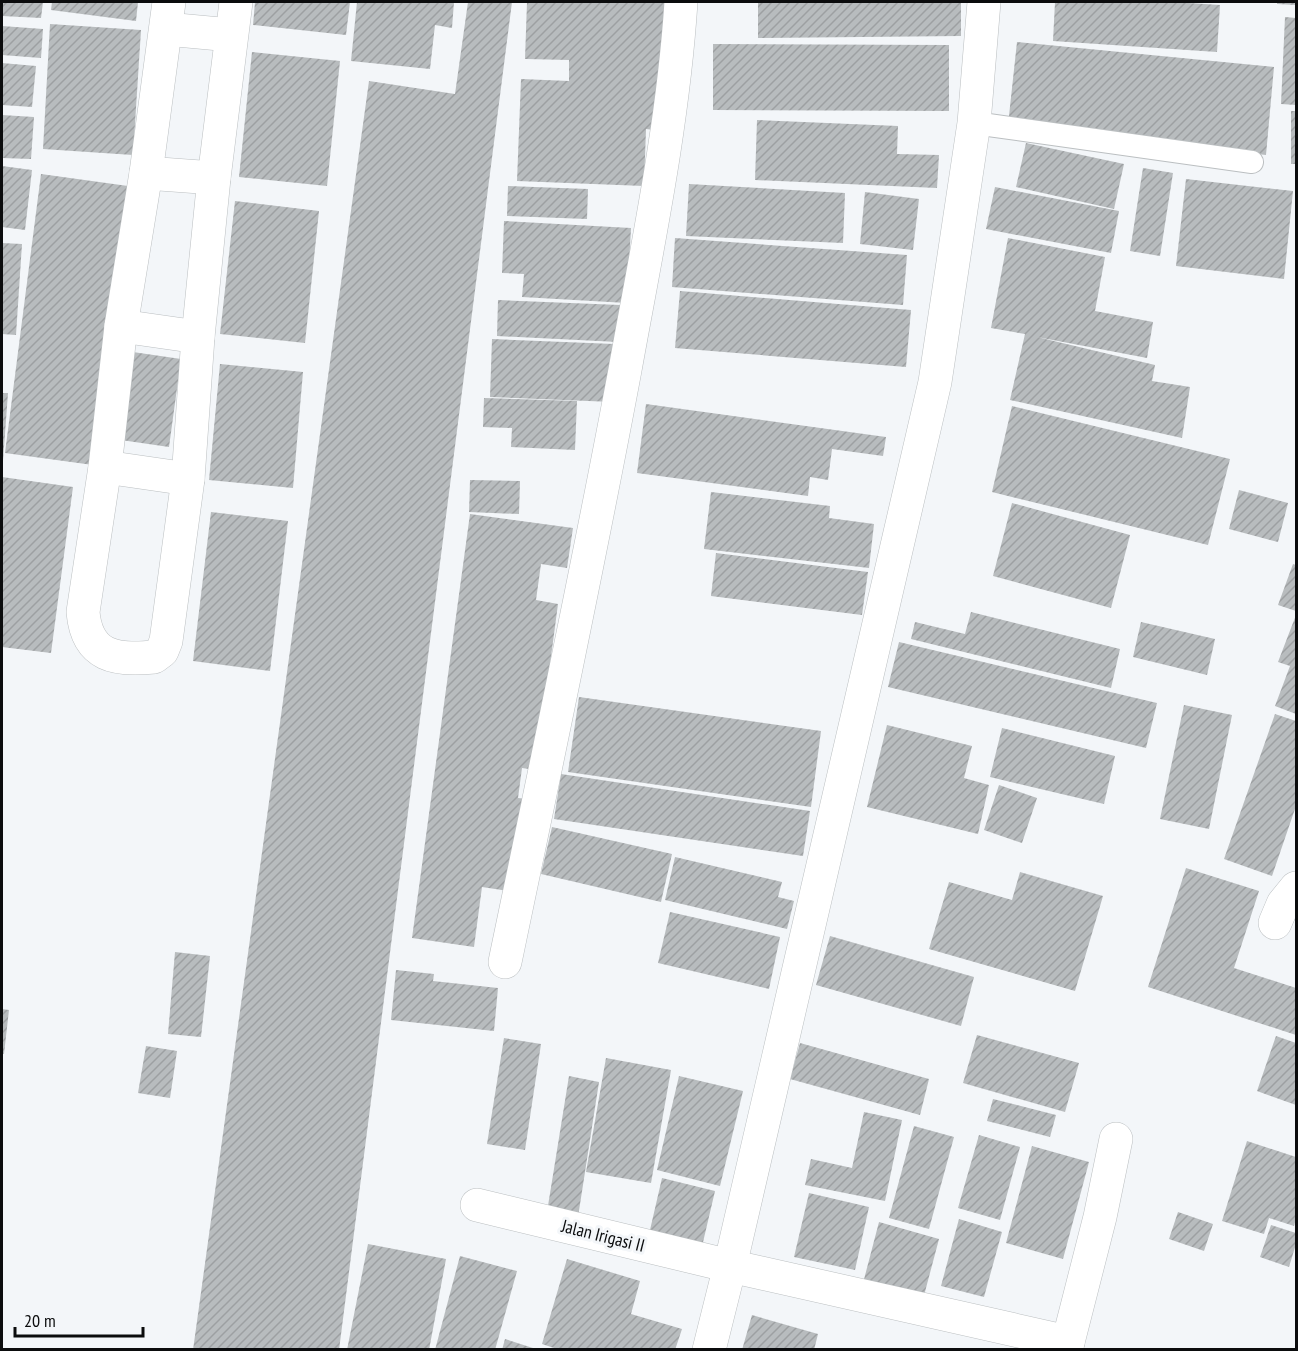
<svg xmlns="http://www.w3.org/2000/svg" width="1298" height="1351" viewBox="0 0 1298 1351" font-family="'PT Sans Narrow',sans-serif">
	<style>
		.building { fill: url(#building-hatch) }
		.lines { fill: none; stroke-linecap: round; stroke-linejoin: round }
		.lane-casing { stroke: #bbbfc1; stroke-width: 24 }
		.street-casing { stroke: #bbbfc1; stroke-width: 34 }
		.lane { stroke: #fff; stroke-width: 22 }
		.street { stroke: #fff; stroke-width: 33 }
		.labels { text-anchor: middle; stroke-width: 6; stroke-linejoin: round; paint-order: stroke }
		.street-label { font-size: 18px; fill: #0b0c0d; stroke: #f3f6f9 }
	</style>
	<defs>
		<pattern id="building-hatch" width="6" height="6" patternUnits="userSpaceOnUse" patternTransform="scale(1.5)"><rect width="6" height="6" fill="#b8bcbe"/><path d="M-1 1l2-2M0 6l6-6M5 7l2-2" fill="none" stroke="#9da0a2"/></pattern>
	</defs>
	<rect width="100%" height="100%" fill="#f3f6f9"/>
	<g class="building">
		<polygon points="2,2 43,2 41,18 2,16"/>
		<polygon points="52,2 138,2 136,21 51,10"/>
		<polygon points="255,2 350,2 346,35 253,25"/>
		<polygon points="357,2 454,2 452,28 435,25 430,69 351,61"/>
		<polygon points="468,2 512,2 339,1350 193,1350 369,81 455,94"/>
		<polygon points="527,2 666,2 662,131 646,129 644,186 517,181 521,79 569,81 569,60 525,59"/>
		<polygon points="758,2 961,3 961,36 758,38"/>
		<polygon points="1055,2 1173,2 1220,5 1217,52 1053,41"/>
		<polygon points="1277,2 1296,2 1296,5 1277,4"/>
		<polygon points="1285,17 1296,18 1296,105 1281,104"/>
		<polygon points="50,24 141,30 133,155 43,149"/>
		<polygon points="2,26 43,29 41,58 2,55"/>
		<polygon points="1017,42 1274,67 1266,155 1008,125"/>
		<polygon points="713,44 949,45 949,111 713,110"/>
		<polygon points="252,52 340,61 327,186 239,177"/>
		<polygon points="2,63 36,66 32,107 2,105"/>
		<rect x="1291" y="111" width="5" height="53"/>
		<polygon points="2,115 34,117 31,159 2,158"/>
		<polygon points="757,120 898,126 897,154 939,155 937,188 755,180"/>
		<polygon points="1026,143 1124,164 1114,209 1016,187"/>
		<polygon points="2,166 32,170 25,230 2,227"/>
		<polygon points="1143,168 1173,173 1160,256 1130,251"/>
		<polygon points="41,174 128,186 93,465 5,453"/>
		<polygon points="1186,179 1293,191 1284,279 1176,266"/>
		<polygon points="689,184 845,193 843,243 686,236"/>
		<polygon points="508,186 588,189 587,219 507,216"/>
		<polygon points="995,187 1119,211 1111,253 986,229"/>
		<polygon points="865,192 919,199 913,250 860,244"/>
		<polygon points="235,201 319,211 305,343 220,334"/>
		<polygon points="504,221 631,228 627,303 522,297 524,274 502,273"/>
		<polygon points="675,238 907,255 903,305 672,287"/>
		<polygon points="1008,238 1105,257 1095,311 1153,322 1147,358 1037,337 1155,365 1152,381 1190,387 1182,438 1010,400 1025,334 991,328"/>
		<polygon points="2,243 22,244 16,335 2,334"/>
		<polygon points="680,291 911,310 906,367 675,348"/>
		<polygon points="498,300 620,305 618,342 497,336"/>
		<polygon points="492,339 614,344 613,402 490,397"/>
		<polygon points="126,351 181,359 169,447 114,439"/>
		<polygon points="220,364 303,372 293,488 209,480"/>
		<polygon points="2,393 8,393 3,461 2,461"/>
		<polygon points="484,398 577,401 575,450 511,447 512,428 483,427"/>
		<polygon points="646,404 886,437 883,456 832,449 828,480 810,477 808,496 637,473"/>
		<polygon points="1012,406 1230,459 1208,545 992,492"/>
		<polygon points="2,477 73,487 51,653 2,647"/>
		<polygon points="470,480 520,481 519,514 469,512"/>
		<polygon points="1239,490 1288,503 1278,542 1229,529"/>
		<polygon points="711,492 830,506 829,518 874,524 869,568 704,549"/>
		<polygon points="1012,503 1130,535 1111,608 993,576"/>
		<polygon points="211,512 288,521 270,671 193,661"/>
		<polygon points="470,514 573,528 567,568 541,564 536,600 558,604 536,770 522,768 518,798 528,799 515,892 482,887 474,947 412,938"/>
		<polygon points="716,553 868,572 862,615 711,596"/>
		<polygon points="1293,564 1296,565 1296,611 1278,605"/>
		<polygon points="971,612 1120,649 1111,688 911,639 915,622 965,634"/>
		<polygon points="1296,615 1296,714 1275,706 1290,666 1278,662"/>
		<polygon points="1141,622 1215,639 1207,675 1133,657"/>
		<polygon points="899,642 1157,703 1146,748 888,687"/>
		<polygon points="579,697 821,731 811,807 568,772"/>
		<polygon points="1184,705 1232,715 1209,829 1160,819"/>
		<polygon points="1275,714 1296,721 1296,806 1272,876 1224,859"/>
		<polygon points="887,725 972,746 964,778 989,785 978,834 867,807"/>
		<polygon points="1002,728 1115,756 1104,804 990,777"/>
		<polygon points="561,774 810,811 803,856 554,819"/>
		<polygon points="999,785 1037,798 1022,843 984,830"/>
		<polygon points="552,827 672,854 661,902 541,874"/>
		<polygon points="675,857 782,882 778,897 794,901 787,929 665,900"/>
		<polygon points="1186,868 1259,891 1234,968 1296,988 1296,1035 1148,987"/>
		<polygon points="1020,872 1103,896 1075,991 929,949 949,882 1012,900"/>
		<polygon points="670,912 780,937 769,989 658,963"/>
		<polygon points="830,936 974,977 961,1026 816,985"/>
		<polygon points="175,952 210,956 201,1037 168,1034"/>
		<polygon points="396,970 434,974 433,981 498,988 494,1031 391,1020"/>
		<polygon points="2,1009 9,1010 4,1054 2,1054"/>
		<polygon points="977,1035 1079,1063 1065,1112 963,1083"/>
		<polygon points="1276,1036 1296,1043 1296,1105 1257,1091"/>
		<polygon points="504,1038 541,1044 525,1150 487,1144"/>
		<polygon points="800,1043 929,1079 920,1115 790,1079"/>
		<polygon points="146,1046 177,1051 170,1098 138,1093"/>
		<polygon points="606,1058 671,1070 651,1183 586,1172"/>
		<polygon points="569,1076 599,1082 578,1217 547,1212"/>
		<polygon points="679,1076 743,1091 720,1186 657,1170"/>
		<polygon points="993,1099 1056,1115 1050,1137 987,1121"/>
		<polygon points="864,1112 902,1120 885,1201 805,1185 811,1159 852,1168"/>
		<polygon points="914,1126 954,1137 929,1229 889,1218"/>
		<polygon points="979,1135 1020,1147 1000,1220 958,1208"/>
		<polygon points="1247,1141 1296,1157 1296,1219 1294,1226 1269,1218 1264,1234 1222,1221"/>
		<polygon points="1032,1146 1089,1162 1063,1259 1006,1243"/>
		<polygon points="662,1178 715,1191 700,1255 647,1243"/>
		<polygon points="809,1193 869,1207 855,1270 794,1257"/>
		<polygon points="1178,1212 1213,1224 1204,1251 1169,1239"/>
		<polygon points="959,1219 1002,1232 984,1297 941,1286"/>
		<polygon points="879,1222 939,1239 922,1303 862,1287"/>
		<polygon points="1271,1225 1296,1233 1296,1244 1289,1267 1260,1257"/>
		<polygon points="368,1244 446,1259 429,1350 347,1350"/>
		<polygon points="460,1256 517,1271 495,1350 435,1350"/>
		<polygon points="567,1259 640,1281 631,1314 682,1329 675,1350 560,1350 542,1344"/>
		<polygon points="752,1315 818,1334 814,1350 742,1350"/>
		<polygon points="505,1339 536,1349 536,1350 502,1350"/>
	</g>
	<g class="lines">
		<defs>
			<polyline id="lane" points="974,123 1252,162"/>
			<g id="street">
				<path d="M 169,2 L 146,173 L 121,326 L 105,467 L 83,612 C 87,657 116,661 154,657 L 162,651 L 166,641 L 188,479 L 198,337 L 214,178 L 236,2"/>
				<polyline points="166,29 231,35"/>
				<polyline points="146,173 214,178"/>
				<polyline points="121,326 198,337"/>
				<polyline points="105,467 188,479"/>
				<polyline points="1275,923 1283,904 1296,888"/>
				<path d="M 505,962 C 546,765 588,568 625,370 C 647,248 673,126 681,2"/>
				<polyline points="477,1205 730,1266 1068,1342"/>
				<polyline points="709,1350 730,1266 935,382 974,123 984,2"/>
				<polyline points="1066,1350 1100,1217 1116,1139"/>
			</g>
		</defs>
		<use href="#lane" class="lane-casing"/>
		<use href="#street" class="street-casing"/>
		<use href="#lane" class="lane"/>
		<use href="#street" class="street"/>
	</g>
	<g class="labels">
		<g class="street-label">
			<text transform="translate(603 1236) rotate(14)" y="6">Jalan Irigasi II</text>
		</g>
	</g>
	<rect width="1298" height="1351" fill="none" stroke="#0b0c0d" stroke-width="6"/>
	<path d="M15 1327v9h128v-9" fill="none" stroke="#0b0c0d" stroke-width="3"/>
	<text x="24" y="1327" font-size="18" fill="#0b0c0d" stroke="#f3f6f9" stroke-width="4.5" paint-order="stroke">20 m</text>
</svg>
